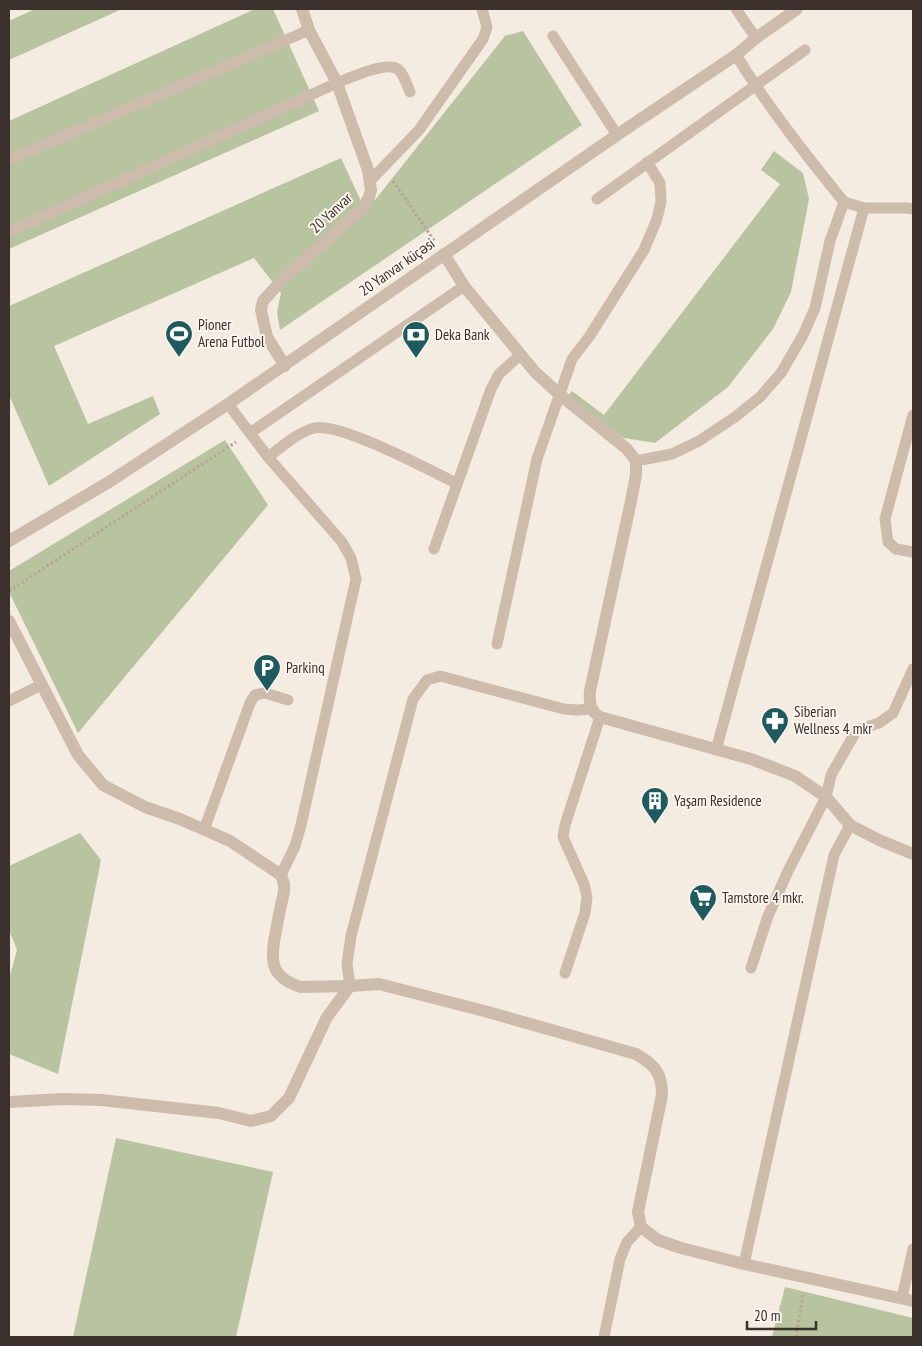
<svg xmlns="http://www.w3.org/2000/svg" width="922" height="1346" viewBox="0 0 922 1346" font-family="'PT Sans Narrow',sans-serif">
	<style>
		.green { fill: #b8c4a0 }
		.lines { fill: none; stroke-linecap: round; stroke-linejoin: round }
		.path { stroke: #b9a596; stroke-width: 3; stroke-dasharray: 2.5 2.5; stroke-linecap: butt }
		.service { stroke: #cdbbac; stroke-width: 11 }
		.minor { stroke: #cdbbac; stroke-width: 12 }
		.tertiary { stroke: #cdbbac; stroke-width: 12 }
		.labels { text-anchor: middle; stroke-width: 4; stroke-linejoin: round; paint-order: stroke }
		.street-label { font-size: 15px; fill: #3b302b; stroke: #fbf5ee }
		.poi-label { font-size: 15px; fill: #3b302b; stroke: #fbf5ee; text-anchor: start }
	</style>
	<rect width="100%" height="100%" fill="#f4ebe1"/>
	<g class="green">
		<polygon points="35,9 122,9 9,60 9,21"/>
		<polygon points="255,9 273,9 319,111 9,249 9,121"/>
		<polygon points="523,31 582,125 280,330 277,312 281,293 254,258 54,346 88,424 153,396 160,414 49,486 9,395 9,306 341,158 361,201 375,200 505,36"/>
		<polygon points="774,151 803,173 809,199 791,292 773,329 728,387 655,443 624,438 564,401 572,391 604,415 780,184 761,170"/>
		<polygon points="225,440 268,505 78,733 9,592 9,571"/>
		<polygon points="80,833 101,860 58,1074 9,1054 9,979 17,950 9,930 9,866"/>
		<polygon points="116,1138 273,1172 236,1337 73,1337"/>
		<polygon points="785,1287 913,1318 913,1337 772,1337"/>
	</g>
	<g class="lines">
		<g class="path">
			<polyline points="393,181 435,242"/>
			<polyline points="9,591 236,442"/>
			<polyline points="796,1337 803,1295"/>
		</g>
		<g class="service">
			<polyline points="736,9 756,38"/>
			<polyline points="553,36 617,135"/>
			<polyline points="9,160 309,30"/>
			<polyline points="370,181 419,130 483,39 487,27 482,9"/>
			<polyline points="597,199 805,50"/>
			<polyline points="844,202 864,208 906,208 913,209"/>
			<path d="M 9,232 L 337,83 C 349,78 388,60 399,70 C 404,75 407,85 410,92"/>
			<polyline points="228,404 268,457 342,542 351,558 356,579 301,825 295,846 281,875"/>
			<polyline points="913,415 885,519 888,542 896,549 913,552"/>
			<polyline points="250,433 464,286"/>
			<path d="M 268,457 C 282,447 298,432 314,428 C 340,422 429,470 456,483"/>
			<path d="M 636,461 L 672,454 L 699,441 L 735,417 L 760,397 L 781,373 L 803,335 L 815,308 L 830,241 L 844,202 C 806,155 768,107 736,55"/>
			<polyline points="434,549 491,389 499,374 520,355"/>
			<polyline points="497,644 537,459 572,359 589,337 644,250 657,219 661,201 660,183 647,162"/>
			<polyline points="9,701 41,685"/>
			<polyline points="716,750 864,208"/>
			<polyline points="204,830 250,703 255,695 265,693 288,700"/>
			<polyline points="751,968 768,916 788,871 826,797 831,775 855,733 860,729 879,723 893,713 913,669"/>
			<polyline points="565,973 585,913 587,897 584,884 563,837 565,825 600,717"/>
			<polyline points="350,986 347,964 351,936 413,699 427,680 440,676 564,709 577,710 591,709"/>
			<polyline points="744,1264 834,855 850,825"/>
			<polyline points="902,1298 913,1249"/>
			<polyline points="604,1337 620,1259 627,1242 641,1227"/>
		</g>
		<g class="minor">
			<path d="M 444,254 L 464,286 L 535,372 L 559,394 L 627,449 L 636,461 L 636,475 L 631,501 L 590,691 C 589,702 590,711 600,717 L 751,759 L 795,776 L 826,797 L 850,825 L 879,840 L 913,854"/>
			<polyline points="285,366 267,337 261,310 263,301 282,280 363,208 369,197 371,190 368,170 337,83 309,30 302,9"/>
			<path d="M 9,621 L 78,755 L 103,785 L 145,807 L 180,819 L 230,841 L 281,875 L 284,884 L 284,892 C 281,905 278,918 276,931 C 270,959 269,977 301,987 L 350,986"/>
			<path d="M 9,1102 L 64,1099 L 101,1100 L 219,1113 L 251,1121 L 271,1116 L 289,1098 L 327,1017 L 350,986 L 379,984 L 488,1012 L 636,1054 C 655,1065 662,1073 662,1095 L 638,1212 L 641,1227 L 658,1240 L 681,1248 L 744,1264 L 913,1301"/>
		</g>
		<polyline class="tertiary" points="9,541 109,482 228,404 617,135 736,55 756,38 797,9"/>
	</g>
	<defs>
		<symbol id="stadium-pin" viewBox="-11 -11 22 30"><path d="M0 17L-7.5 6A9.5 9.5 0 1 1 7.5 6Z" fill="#1f5a5e" stroke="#fbf5ee"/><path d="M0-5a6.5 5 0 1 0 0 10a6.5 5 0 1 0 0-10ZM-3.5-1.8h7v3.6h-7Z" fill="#fff"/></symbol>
		<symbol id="bank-pin" viewBox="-11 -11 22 30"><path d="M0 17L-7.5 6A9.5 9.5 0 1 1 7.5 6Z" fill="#1f5a5e" stroke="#fbf5ee"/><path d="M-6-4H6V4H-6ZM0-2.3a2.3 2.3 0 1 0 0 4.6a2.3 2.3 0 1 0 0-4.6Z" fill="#fff"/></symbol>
		<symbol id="parking-pin" viewBox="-11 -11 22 30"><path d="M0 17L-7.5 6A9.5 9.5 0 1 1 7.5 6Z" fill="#1f5a5e" stroke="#fbf5ee"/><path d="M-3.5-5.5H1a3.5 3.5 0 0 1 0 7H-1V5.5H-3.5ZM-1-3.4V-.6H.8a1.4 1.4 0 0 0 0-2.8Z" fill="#fff"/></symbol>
		<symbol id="pharmacy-pin" viewBox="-11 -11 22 30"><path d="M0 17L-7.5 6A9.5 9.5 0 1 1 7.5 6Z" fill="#1f5a5e" stroke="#fbf5ee"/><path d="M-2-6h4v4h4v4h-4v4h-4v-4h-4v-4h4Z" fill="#fff"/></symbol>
		<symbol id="building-pin" viewBox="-11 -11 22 30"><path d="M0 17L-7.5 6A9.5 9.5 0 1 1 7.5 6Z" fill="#1f5a5e" stroke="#fbf5ee"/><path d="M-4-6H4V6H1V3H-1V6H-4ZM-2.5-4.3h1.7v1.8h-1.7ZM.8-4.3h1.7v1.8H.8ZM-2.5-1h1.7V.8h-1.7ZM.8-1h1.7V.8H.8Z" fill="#fff"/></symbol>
		<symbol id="supermarket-pin" viewBox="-11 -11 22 30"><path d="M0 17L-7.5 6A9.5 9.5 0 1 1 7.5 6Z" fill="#1f5a5e" stroke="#fbf5ee"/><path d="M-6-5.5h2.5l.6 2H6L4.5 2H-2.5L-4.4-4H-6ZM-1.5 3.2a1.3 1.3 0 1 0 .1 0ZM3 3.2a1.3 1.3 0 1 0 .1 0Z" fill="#fff"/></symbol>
	</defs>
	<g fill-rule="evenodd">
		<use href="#stadium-pin" x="163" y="318" width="32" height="43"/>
		<use href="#bank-pin" x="400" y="319" width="32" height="43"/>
		<use href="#parking-pin" x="251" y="652" width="32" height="43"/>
		<use href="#pharmacy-pin" x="759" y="705" width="32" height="43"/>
		<use href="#building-pin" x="639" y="785" width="32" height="43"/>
		<use href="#supermarket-pin" x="687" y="882" width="32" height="43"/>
	</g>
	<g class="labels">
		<g class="street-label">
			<text transform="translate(331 213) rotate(-43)" y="5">20 Yanvar</text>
			<text transform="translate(397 267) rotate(-35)" y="5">20 Yanvar küçəsi</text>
		</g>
		<g class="poi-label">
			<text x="198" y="330">Pioner<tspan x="198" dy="17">Arena Futbol</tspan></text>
			<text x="435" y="340">Deka Bank</text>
			<text x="286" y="673">Parkinq</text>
			<text x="794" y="717">Siberian<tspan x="794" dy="17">Wellness 4 mkr</tspan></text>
			<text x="674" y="806">Yaşam Residence</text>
			<text x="722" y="903">Tamstore 4 mkr.</text>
		</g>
	</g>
	<rect width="922" height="1346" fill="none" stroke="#3b302b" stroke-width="20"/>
	<path d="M747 1321v8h69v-8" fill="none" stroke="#3b302b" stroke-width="2.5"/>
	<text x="754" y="1321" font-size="15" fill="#3b302b" stroke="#fbf5ee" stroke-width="4" paint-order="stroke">20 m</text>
</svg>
